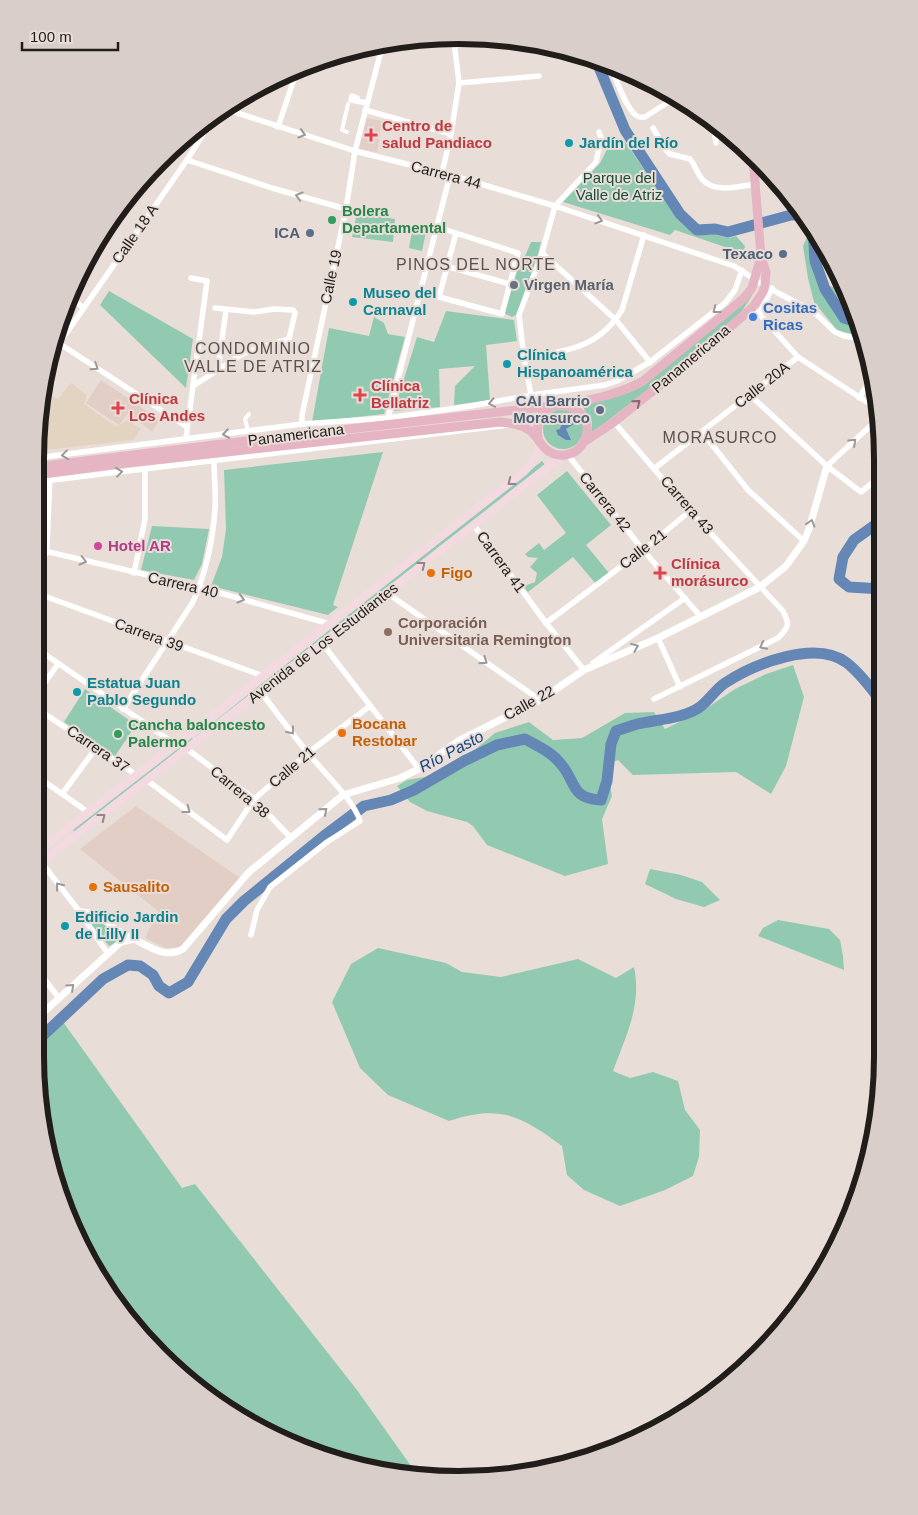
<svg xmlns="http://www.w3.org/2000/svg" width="918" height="1515" viewBox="0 0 918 1515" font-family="Arial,sans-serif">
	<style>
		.commercial { fill: #e3d3c1 }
		.built { fill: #e3cec6 }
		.green { fill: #92cab1 }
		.water { fill: #6487b6 }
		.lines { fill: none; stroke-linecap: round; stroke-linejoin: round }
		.river { stroke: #6487b6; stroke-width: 11 }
		.pedestrian { stroke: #fff; stroke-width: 4 }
		.minor { stroke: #fff; stroke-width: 5.5 }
		.tertiary { stroke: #fff; stroke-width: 7 }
		.secondary { stroke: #f3dae1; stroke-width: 8 }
		.primary { stroke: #e6b5c4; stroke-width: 9 }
		.oneway { stroke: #9b9998 }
		.oneway2 { stroke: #846970 }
		.oneway3 { stroke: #948588 }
		.health-dot { fill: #e0444e; stroke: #e9ddd8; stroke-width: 2 }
		.culture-dot { fill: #0f9aa8; stroke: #e9ddd8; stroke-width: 2 }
		.leisure-dot { fill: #2e9e5b; stroke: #e9ddd8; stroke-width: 2 }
		.service-dot { fill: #5c6f8a; stroke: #e9ddd8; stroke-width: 2 }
		.worship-dot { fill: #6b7280; stroke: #e9ddd8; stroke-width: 2 }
		.shop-dot { fill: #3f7fe0; stroke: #e9ddd8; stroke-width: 2 }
		.hotel-dot { fill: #d1479c; stroke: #e9ddd8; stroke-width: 2 }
		.food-dot { fill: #e8710a; stroke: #e9ddd8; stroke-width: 2 }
		.education-dot { fill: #8d6e63; stroke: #e9ddd8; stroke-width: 2 }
		.labels { text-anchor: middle; stroke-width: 4; stroke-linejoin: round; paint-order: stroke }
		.health-label { font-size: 15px; font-weight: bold; fill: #be3a42; stroke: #e9ddd8; text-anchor: start }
		.culture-label { font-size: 15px; font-weight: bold; fill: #0d838f; stroke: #e9ddd8; text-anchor: start }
		.street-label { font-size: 15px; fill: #211d1b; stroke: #e9ddd8 }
		.park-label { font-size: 15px; fill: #174e39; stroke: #e9ddd8 }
		.leisure-label { font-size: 15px; font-weight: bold; fill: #27864d; stroke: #e9ddd8; text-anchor: start }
		.service-label { font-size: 15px; font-weight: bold; fill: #4e5e75; stroke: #e9ddd8; text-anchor: end }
		.worship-label { font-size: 15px; font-weight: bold; fill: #5b616d; stroke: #e9ddd8; text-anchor: start }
		.shop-label { font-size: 15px; font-weight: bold; fill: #366cbe; stroke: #e9ddd8; text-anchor: start }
		.hotel-label { font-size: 15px; font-weight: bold; fill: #b23c85; stroke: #e9ddd8; text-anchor: start }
		.food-label { font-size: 15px; font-weight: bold; fill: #c56008; stroke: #e9ddd8; text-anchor: start }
		.education-label { font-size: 15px; font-weight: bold; fill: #785e54; stroke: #e9ddd8; text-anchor: start }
		.neighbourhood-label { font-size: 16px; letter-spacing: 1px; fill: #5c514e; stroke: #e9ddd8 }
		.water-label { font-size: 16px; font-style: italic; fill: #11427d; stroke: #e9ddd8 }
		.rim { fill: none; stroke: #211d1b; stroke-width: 6 }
	</style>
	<rect width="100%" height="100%" fill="#e9ddd8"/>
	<polygon class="commercial" points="71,383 87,395 84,404 116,427 128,420 141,429 133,440 36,451 36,431 44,392 58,399"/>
	<g class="built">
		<polygon points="366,118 382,121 377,152 359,149"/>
		<polygon points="101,380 160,420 152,431 127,414 119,425 86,403"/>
		<polygon points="136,806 240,878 183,947 166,948 145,938 158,911 80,849"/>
	</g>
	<g class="green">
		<polygon points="612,140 624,140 677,218 695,235 716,235 729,238 736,236 745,246 742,258 734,255 731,249 675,230 670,235 563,202 600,163"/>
		<polygon points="357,213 395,219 393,242 352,237"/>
		<polygon points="413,225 427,227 422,251 409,248"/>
		<path d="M 815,231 L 823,243 C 820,262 821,268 829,286 L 840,288 L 847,297 L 863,337 L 837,330 L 814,302 L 808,278 L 803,246 L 809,233 Z"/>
		<polygon points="531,242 541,242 539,251 518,314 512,317 504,313 522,256 525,256"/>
		<polygon points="109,291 193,339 186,388 100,305"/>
		<path d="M 753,294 L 742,311 L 710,341 L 592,433 L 592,422 L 581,404 C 602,400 623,397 642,386 Z"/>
		<polygon points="446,311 514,320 517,341 486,345 490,400 454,405 455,386 475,366 439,369 440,407 394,411 417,337 434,342"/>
		<polygon points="374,317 384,323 388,334 405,337 384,414 312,422 329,328 369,336"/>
		<circle cx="563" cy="429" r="20"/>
		<polygon points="383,452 333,605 338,607 328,615 211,586 222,557 226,529 224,470"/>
		<polygon points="542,461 546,466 199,742 195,737"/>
		<polygon points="567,471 611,525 586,545 609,573 596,584 573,557 528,592 521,584 527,585 535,582 537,573 530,567 538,558 528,557 525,554 539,543 544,550 566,533 537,495"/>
		<polygon points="152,526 209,529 202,564 194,580 141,570"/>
		<polygon points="793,665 804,697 786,766 771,794 736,772 633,775 618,760 606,765 612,796 602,819 608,864 565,876 487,845 473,826 467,822 427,811 410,802 397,786 407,780 436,775 472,752 495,733 529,722 553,740 582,738 625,713 654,712 665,729 704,710 735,689 766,674"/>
		<polygon points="85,689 136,725 115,756 64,722"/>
		<polygon points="192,738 197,743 77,835 73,830"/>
		<polygon points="650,869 681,875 702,882 720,900 704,907 676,899 645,884"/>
		<polygon points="92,916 125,938 109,946 88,920"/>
		<polygon points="778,920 829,929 840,940 843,956 844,970 758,936 763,928"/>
		<path d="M 378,948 L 446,963 L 462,972 L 501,977 L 578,959 L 616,978 L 634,967 C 642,1005 626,1036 613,1071 L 630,1078 L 653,1072 L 678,1081 L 685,1110 L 700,1130 L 699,1157 L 693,1176 L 665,1190 L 620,1206 L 584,1190 L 567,1175 L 562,1146 C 521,1116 500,1104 449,1121 L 388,1095 L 360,1068 L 332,1002 L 351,964 Z"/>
		<polygon points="61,1019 182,1188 195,1184 357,1390 416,1473 323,1458 201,1393 122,1314 57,1192 35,1056 35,1043"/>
	</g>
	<polygon class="water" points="560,413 572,417 577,422 566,429 571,440 566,440 558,435 556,430 560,429 562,423 559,414"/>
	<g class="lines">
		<g class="river">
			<polyline points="596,60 625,130 680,214 697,230 715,229 728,232 791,215 803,215"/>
			<polyline points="813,229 815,261 825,289 844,318 857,322"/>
			<polyline points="882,520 854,540 843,557 839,579 849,587 882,589"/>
			<path d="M 35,1043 L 103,979 L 128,965 L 140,966 L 153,975 L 159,986 L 169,993 L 188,982 L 226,919 L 244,901 L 324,836 L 364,806 L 391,800 L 414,790 L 464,761 L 497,745 L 525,739 C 538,746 551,752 560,763 C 577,781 569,798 601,800 L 607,781 L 611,744 L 616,731 C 622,729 628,727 634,725 C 655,719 681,720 700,707 C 709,700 716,689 725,683 C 754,664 816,639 847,663 C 861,674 872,689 882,703"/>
		</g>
		<g class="pedestrian">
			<polyline points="347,132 342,130 348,104"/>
			<polyline points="248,431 245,419 249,414"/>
		</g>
		<g class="minor">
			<path d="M 611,64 C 614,76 627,110 637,116 C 640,118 642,117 645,117 L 676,97"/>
			<polyline points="459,83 539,76"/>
			<polyline points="357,98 352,96 351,100 367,103"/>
			<polyline points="222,108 355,151 450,175 555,206 734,266 765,286 814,312 835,332 844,336 864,339"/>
			<polyline points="365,110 451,134"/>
			<polyline points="713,123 716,143"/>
			<polyline points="278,127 298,67"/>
			<path d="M 653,128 L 666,150 L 670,154 L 690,159 C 695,165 697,173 702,179 C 714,194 740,186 756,184"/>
			<polyline points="187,160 272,188 346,209"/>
			<polyline points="442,173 451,134 459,83 454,42 455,35"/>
			<polyline points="437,227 518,253 502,314 439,297 456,233"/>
			<polyline points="542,253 616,320 650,362"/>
			<polyline points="446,266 510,284"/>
			<polyline points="70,298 84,308"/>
			<polyline points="753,307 798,357 879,410"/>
			<polyline points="759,315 772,288"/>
			<polyline points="54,340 187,427"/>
			<polyline points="51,355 187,160 217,112"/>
			<path d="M 524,358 C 565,351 598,349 622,310 L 644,235"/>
			<polyline points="218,369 226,310"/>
			<polyline points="193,386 241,355 258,348 289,339 295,313 293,310 274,309 254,312 215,308"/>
			<polyline points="531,395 524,358 519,315 542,253 555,206 596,162 601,138 599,132"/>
			<polyline points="750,395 827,466 861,492 882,475"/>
			<polyline points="859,398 873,375"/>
			<polyline points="388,418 450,175"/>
			<path d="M 614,422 L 690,511 L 783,611 C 790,625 789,627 778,638 L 654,699"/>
			<polyline points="302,424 302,415 346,209 355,151 383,43"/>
			<polyline points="702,432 748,490 804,541"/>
			<polyline points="186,438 207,281 191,278"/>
			<polyline points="568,455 643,550 701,617"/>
			<polyline points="36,458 302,424 388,418 471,406 531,395 605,385 617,381 650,362 725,303 735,290 742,270"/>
			<polyline points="827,466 880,417"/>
			<polyline points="655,468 798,357"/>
			<polyline points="36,482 508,425"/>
			<polyline points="473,524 546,623 584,670 586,669"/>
			<polyline points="36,549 199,587 330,624"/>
			<polyline points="134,573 145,519 145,469"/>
			<polyline points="36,593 263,676"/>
			<polyline points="387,593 540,700"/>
			<polyline points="546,623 643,550 690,511"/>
			<polyline points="658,638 680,687"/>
			<polyline points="322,643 419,769"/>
			<polyline points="36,648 175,744"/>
			<polyline points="593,663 685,598"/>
			<polyline points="36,695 58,664"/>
			<polyline points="36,708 135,774"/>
			<path d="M 123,709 L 193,602 C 206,572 213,541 215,508 C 216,492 214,476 214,461"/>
			<polyline points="187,749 254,799 291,838"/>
			<polyline points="35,775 88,812"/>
			<polyline points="148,781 227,840 254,799 308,753 370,706"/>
			<polyline points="62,794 96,748"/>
			<polyline points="42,863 79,911 108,954"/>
			<polyline points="79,911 88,912 134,939"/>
			<path d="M 251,935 L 257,910 L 270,887 L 327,842 L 360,821 C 354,801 328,777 314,760 C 295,738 278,715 261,692"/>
			<polyline points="35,967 59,998"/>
		</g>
		<g class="tertiary">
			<polyline points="36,567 46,552 49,480"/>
			<path d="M 35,1020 L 121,942 L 134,939 C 150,947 166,959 183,949 L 249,872 L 343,795 L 400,778 L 419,769 L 458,741 L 540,700 L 584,670 L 658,638 L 760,587 L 786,566 L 804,541 L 809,529 L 827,466"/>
		</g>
		<g class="secondary">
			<polyline points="35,854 525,471 531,464 542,445"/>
			<polyline points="35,867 563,455"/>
		</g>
		<g class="primary">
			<path d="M 564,405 C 592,399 618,395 643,381 L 743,299 L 752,288 L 761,256"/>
			<polyline points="584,442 614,422 705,349 753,307 763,292 765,286 766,272 761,256 753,158"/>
			<polyline points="36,467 270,438 552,406"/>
			<path d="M 36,475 L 118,464 L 500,422 C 510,423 520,424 529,430 C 538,436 539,444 547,450 C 558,459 576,456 583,443 C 606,405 531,385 538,437"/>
		</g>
	</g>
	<defs><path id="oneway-chevron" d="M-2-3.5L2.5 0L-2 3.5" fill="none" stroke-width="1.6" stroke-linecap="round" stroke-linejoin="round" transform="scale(1.25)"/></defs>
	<g class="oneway">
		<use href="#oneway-chevron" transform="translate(302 134) rotate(17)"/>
		<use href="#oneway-chevron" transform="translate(299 196) rotate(-164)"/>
		<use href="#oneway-chevron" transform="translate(599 220) rotate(18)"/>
		<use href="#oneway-chevron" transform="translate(716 310) rotate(143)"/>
		<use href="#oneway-chevron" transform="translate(95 367) rotate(33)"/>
		<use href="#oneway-chevron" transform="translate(492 403) rotate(169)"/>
		<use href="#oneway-chevron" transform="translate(226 434) rotate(172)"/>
		<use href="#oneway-chevron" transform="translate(853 442) rotate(-43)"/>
		<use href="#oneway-chevron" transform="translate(65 455) rotate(173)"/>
		<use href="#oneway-chevron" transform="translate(119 472) rotate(-7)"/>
		<use href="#oneway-chevron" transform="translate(811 523) rotate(-73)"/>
		<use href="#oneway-chevron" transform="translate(83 561) rotate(14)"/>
		<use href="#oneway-chevron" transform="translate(241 599) rotate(16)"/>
		<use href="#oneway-chevron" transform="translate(763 646) rotate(153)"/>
		<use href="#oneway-chevron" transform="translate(635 647) rotate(-22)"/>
		<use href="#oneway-chevron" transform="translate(484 661) rotate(35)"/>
		<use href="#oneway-chevron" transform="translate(291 731) rotate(52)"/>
		<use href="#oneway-chevron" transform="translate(187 810) rotate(37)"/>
		<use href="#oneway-chevron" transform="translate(324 811) rotate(-40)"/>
		<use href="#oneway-chevron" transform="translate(59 886) rotate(-128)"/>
		<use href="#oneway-chevron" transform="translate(71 987) rotate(-42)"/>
	</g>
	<use class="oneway2" href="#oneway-chevron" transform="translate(637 403) rotate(-39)"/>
	<g class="oneway3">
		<use href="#oneway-chevron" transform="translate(511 482) rotate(142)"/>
		<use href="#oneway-chevron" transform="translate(422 565) rotate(-38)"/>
		<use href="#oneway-chevron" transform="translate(102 817) rotate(-38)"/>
	</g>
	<g class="health-dot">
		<path d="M368.5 127.5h5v5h5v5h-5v5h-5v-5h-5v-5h5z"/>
		<path d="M357.5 387.5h5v5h5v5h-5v5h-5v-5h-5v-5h5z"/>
		<path d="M115.5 400.5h5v5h5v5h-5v5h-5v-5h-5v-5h5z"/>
		<path d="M657.5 565.5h5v5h5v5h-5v5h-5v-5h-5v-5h5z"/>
	</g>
	<g class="culture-dot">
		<circle cx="569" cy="143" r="5"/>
		<circle cx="353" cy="302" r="5"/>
		<circle cx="507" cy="364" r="5"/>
		<circle cx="77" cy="692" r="5"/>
		<circle cx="65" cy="926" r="5"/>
	</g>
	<g class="leisure-dot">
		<circle cx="332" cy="220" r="5"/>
		<circle cx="118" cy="734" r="5"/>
	</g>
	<g class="service-dot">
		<circle cx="310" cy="233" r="5"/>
		<circle cx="783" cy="254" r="5"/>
		<circle cx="600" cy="410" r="5"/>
	</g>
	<circle class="worship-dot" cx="514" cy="285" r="5"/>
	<circle class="shop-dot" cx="753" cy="317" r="5"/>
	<circle class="hotel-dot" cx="98" cy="546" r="5"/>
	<g class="food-dot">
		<circle cx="431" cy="573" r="5"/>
		<circle cx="342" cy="733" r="5"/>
		<circle cx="93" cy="887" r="5"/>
	</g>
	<circle class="education-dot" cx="388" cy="632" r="5"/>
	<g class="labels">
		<g class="health-label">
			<text x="382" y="131">Centro de<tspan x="382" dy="17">salud Pandiaco</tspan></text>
			<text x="371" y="391">Clínica<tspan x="371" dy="17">Bellatriz</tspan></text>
			<text x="129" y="404">Clínica<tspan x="129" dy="17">Los Andes</tspan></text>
			<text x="671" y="569">Clínica<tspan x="671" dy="17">morásurco</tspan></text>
		</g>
		<g class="culture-label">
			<text x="579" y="148">Jardín del Río</text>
			<text x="363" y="298">Museo del<tspan x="363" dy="17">Carnaval</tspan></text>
			<text x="517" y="360">Clínica<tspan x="517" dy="17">Hispanoamérica</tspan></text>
			<text x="87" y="688">Estatua Juan<tspan x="87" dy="17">Pablo Segundo</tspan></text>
			<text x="75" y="922">Edificio Jardin<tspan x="75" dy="17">de Lilly II</tspan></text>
		</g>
		<g class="street-label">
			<text transform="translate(446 175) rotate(15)" y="5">Carrera 44</text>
			<text transform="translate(135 234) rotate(-55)" y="5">Calle 18 A</text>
			<text transform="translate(331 277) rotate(-78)" y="5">Calle 19</text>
			<text transform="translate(691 359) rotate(-40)" y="5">Panamericana</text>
			<text transform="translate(762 385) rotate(-38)" y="5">Calle 20A</text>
			<text transform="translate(296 435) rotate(-7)" y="5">Panamericana</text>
			<text transform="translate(605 502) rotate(51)" y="5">Carrera 42</text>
			<text transform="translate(687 505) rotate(49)" y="5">Carrera 43</text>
			<text transform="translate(643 549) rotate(-38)" y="5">Calle 21</text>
			<text transform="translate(501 562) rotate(54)" y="5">Carrera 41</text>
			<text transform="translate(183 585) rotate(13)" y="5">Carrera 40</text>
			<text transform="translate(149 635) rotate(20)" y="5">Carrera 39</text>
			<text transform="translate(323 643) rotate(-38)" y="5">Avenida de Los Estudiantes</text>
			<text transform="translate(529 703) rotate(-29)" y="5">Calle 22</text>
			<text transform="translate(98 749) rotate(34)" y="5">Carrera 37</text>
			<text transform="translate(292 767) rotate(-40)" y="5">Calle 21</text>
			<text transform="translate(240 792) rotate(40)" y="5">Carrera 38</text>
		</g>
		<g class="park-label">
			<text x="619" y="183">Parque del<tspan x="619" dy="17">Valle de Atriz</tspan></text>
		</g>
		<g class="leisure-label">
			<text x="342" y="216">Bolera<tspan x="342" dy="17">Departamental</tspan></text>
			<text x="128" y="730">Cancha baloncesto<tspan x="128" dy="17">Palermo</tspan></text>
		</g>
		<g class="service-label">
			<text x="300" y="238">ICA</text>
			<text x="773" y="259">Texaco</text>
			<text x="590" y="406">CAI Barrio<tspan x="590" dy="17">Morasurco</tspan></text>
		</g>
		<g class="worship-label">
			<text x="524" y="290">Virgen María</text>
		</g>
		<g class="shop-label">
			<text x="763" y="313">Cositas<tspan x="763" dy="17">Ricas</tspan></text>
		</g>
		<g class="hotel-label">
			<text x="108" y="551">Hotel AR</text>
		</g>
		<g class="food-label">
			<text x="441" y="578">Figo</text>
			<text x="352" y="729">Bocana<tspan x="352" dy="17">Restobar</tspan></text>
			<text x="103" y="892">Sausalito</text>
		</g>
		<g class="education-label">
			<text x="398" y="628">Corporación<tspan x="398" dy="17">Universitaria Remington</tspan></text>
		</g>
		<g class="neighbourhood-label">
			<text x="476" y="270">PINOS DEL NORTE</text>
			<text x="253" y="354">CONDOMINIO<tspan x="253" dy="18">VALLE DE ATRIZ</tspan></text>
			<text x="720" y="443">MORASURCO</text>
		</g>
		<g class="water-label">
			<text transform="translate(451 751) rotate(-28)" y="6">Río Pasto</text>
		</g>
	</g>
	<path d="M0 0H918V1515H0ZM459 44H459A415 415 0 0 1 874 459V1056A415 415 0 0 1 459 1471H459A415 415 0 0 1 44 1056V459A415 415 0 0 1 459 44Z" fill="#d9cec9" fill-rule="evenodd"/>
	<path class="rim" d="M459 44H459A415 415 0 0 1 874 459V1056A415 415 0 0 1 459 1471H459A415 415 0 0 1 44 1056V459A415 415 0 0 1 459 44Z"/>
	<path d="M22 42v8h96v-8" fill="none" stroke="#211d1b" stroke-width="2.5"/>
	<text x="30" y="42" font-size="15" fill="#211d1b" stroke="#e9ddd8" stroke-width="4" paint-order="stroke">100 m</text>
</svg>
